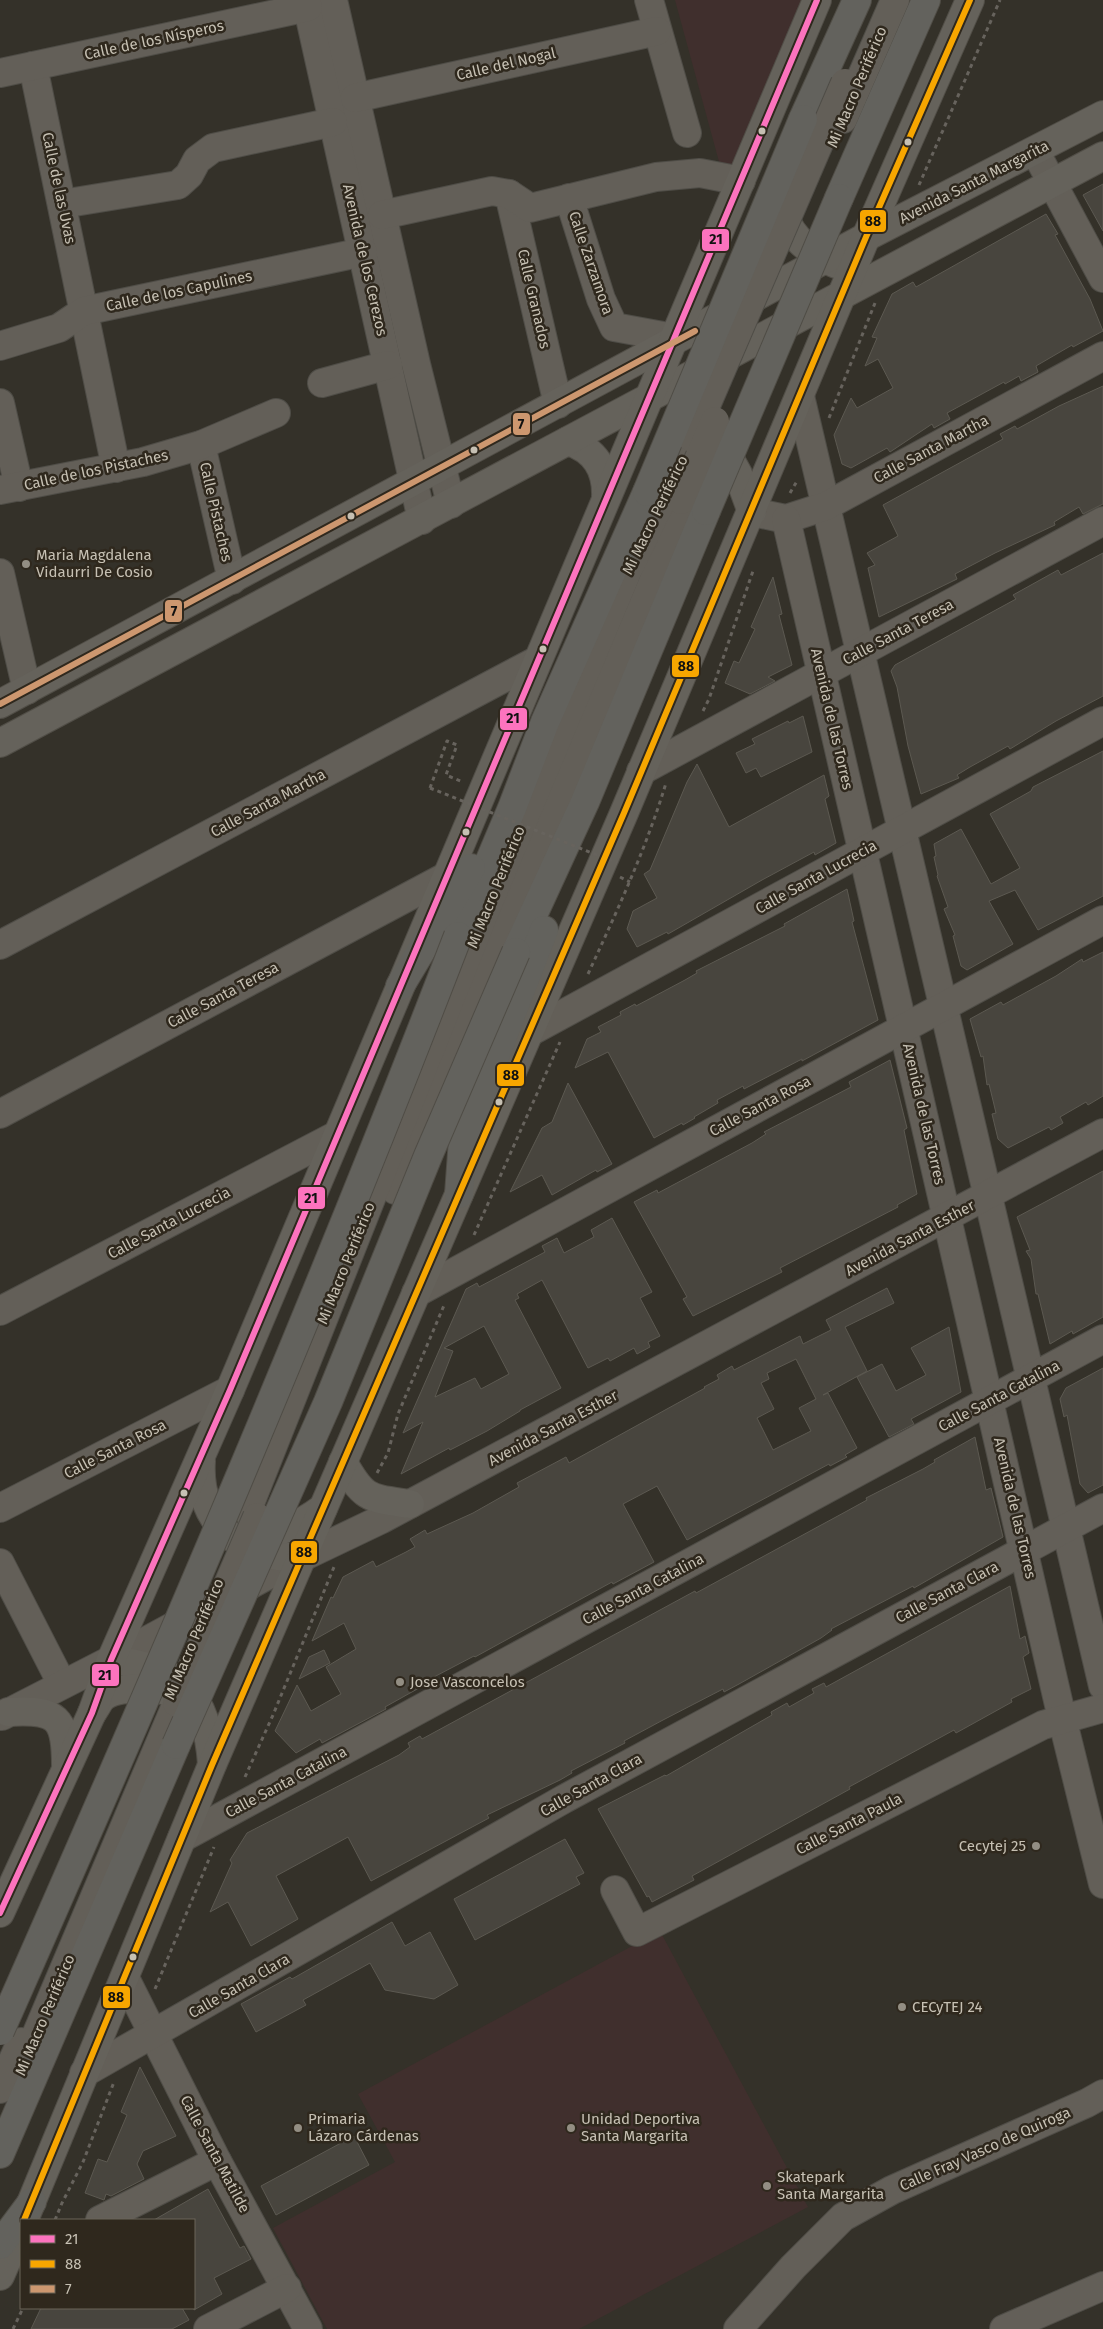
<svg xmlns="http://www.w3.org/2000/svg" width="1103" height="2329" viewBox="0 0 1103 2329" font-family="'Fira Sans',sans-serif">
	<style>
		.green { fill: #402f2d }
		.building { fill: #48453e; stroke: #5c5951; fill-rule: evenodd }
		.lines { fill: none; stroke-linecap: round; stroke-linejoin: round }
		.minor-casing { stroke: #4f4d47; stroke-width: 30 }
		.major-casing { stroke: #514e47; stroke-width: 30 }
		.highway-casing { stroke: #504d46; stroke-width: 30 }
		.path { stroke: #67635d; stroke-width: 3; stroke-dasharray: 4 4; stroke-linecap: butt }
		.minor { stroke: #635f58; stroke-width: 28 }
		.major { stroke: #65625b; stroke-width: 28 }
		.highway { stroke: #63625d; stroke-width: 28 }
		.minor-bridge-casing { stroke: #4f4d47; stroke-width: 30; stroke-linecap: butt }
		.highway-bridge-casing { stroke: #504d46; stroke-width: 30; stroke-linecap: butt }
		.path-bridge { stroke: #67635d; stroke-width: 3; stroke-dasharray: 4 4; stroke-linecap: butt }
		.minor-bridge { stroke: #635f58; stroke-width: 28 }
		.highway-bridge { stroke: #63625d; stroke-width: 28 }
		.bus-1-casing { stroke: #2f281d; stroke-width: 10 }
		.bus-2-casing { stroke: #2f281d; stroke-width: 10 }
		.bus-3-casing { stroke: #2f281d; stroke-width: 10 }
		.bus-1 { stroke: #fc73be; stroke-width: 6 }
		.bus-2 { stroke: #f7a600; stroke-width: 6 }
		.bus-3 { stroke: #cd976f; stroke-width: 6 }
		.bus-dot { fill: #c6c0b3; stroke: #2f281d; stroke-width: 2 }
		.poi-dot { fill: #938e83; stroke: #2f281d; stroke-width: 2 }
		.labels { text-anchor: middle; stroke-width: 5; stroke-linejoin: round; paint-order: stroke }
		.street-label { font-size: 15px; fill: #c6c0b3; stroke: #2f281d }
		.poi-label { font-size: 15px; fill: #c6c0b3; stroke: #2f281d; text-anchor: start }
		.line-badge { stroke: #2f281d; stroke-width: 2 }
		.pale-badge-label { font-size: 14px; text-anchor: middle; font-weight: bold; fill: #111 }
	</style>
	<rect width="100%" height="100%" fill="#343129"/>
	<g class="green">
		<polygon points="675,0 816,0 730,202"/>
		<polygon points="660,1931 808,2207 579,2329 327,2329 273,2228 395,2162 358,2094"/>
	</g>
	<g class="building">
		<polygon points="1103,184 1103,231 1083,195"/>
		<polygon points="1046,214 1058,234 1055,235 1090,299 1103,331 1073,347 1072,345 1036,366 1038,372 1021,381 1019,376 1005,384 1004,382 947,413 950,419 934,428 932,424 890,452 887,448 851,468 842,464 834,435 851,398 857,408 893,388 878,359 865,366 877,338 872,337 892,294 913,282 916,287"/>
		<polygon points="1103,386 1103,504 1083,514 1079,507 1054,522 1055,525 995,553 955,574 957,579 879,617 868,568 875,565 867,553 898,536 883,505 1003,439 1000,434 1015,426 1017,429 1059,406"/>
		<polygon points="1103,553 1103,696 1056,721 1010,749 1008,746 970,767 957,775 959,778 921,794 908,746 897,687 891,671 895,665 1016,599 1013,595 1058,570 1061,575"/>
		<polygon points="773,577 782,614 779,615 792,665 768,677 775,681 750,694 725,683 734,661 739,663 755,629 751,627"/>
		<polygon points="803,716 812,752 761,777 756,768 746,773 736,753 755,744 752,739 788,721 789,723"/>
		<polygon points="1103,751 1103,896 1038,930 1015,890 989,901 1013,944 967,970 961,966 953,936 955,935 944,909 948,907 937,876 938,875 934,857 936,856 934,844 961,829 991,884 1020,868 990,814 1031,791 1033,787"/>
		<polygon points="697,764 729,827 824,775 829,796 825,799 836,843 815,855 814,852 762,880 668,934 667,932 637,947 627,929 633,911 657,898 644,874 650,870 687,782"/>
		<polygon points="847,889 854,921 852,922 878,1020 802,1061 802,1059 744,1089 743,1086 717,1100 718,1103 694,1117 695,1118 683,1125 682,1123 654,1138 608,1052 575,1068 587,1039 601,1032 598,1027 621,1015 620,1012 635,1004 636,1006 685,980 697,973 696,971 785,926 784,924"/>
		<polygon points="1103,952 1103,1096 1088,1105 1086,1102 1060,1117 1063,1123 1051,1130 1049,1127 1008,1148 998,1139 992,1114 996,1113 989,1084 987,1085 983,1056 981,1057 970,1019 1001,1002 1003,1005 1056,976 1082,959 1083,962"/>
		<polygon points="890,1060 907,1128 904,1130 917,1194 897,1205 898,1207 780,1268 782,1272 693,1316 683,1299 687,1297 634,1202 657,1190 658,1193 752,1143 766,1134 764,1132 851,1087 849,1082"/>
		<polygon points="568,1083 612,1164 597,1172 596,1170 552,1195 542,1175 510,1192 542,1128 552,1122"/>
		<polygon points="1103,1171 1103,1317 1073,1334 1072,1331 1050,1344 1038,1294 1036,1294 1031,1259 1026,1251 1030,1250 1017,1217"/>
		<path d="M 612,1218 L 652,1292 L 640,1298 L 660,1336 L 648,1342 L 650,1347 L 637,1354 L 634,1348 L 610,1361 L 608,1358 L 588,1368 L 542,1280 L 517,1294 L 519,1298 L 515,1300 L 561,1388 L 520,1410 L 520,1411 L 487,1431 L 450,1450 L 449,1448 L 401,1474 L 423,1422 L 403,1433 L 466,1289 L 477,1283 L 479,1287 L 545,1252 L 542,1246 L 557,1238 L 564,1253 L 594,1237 L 591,1230 ZM 484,1326 L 509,1374 L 481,1389 L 475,1378 L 435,1397 L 453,1351 L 444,1348 Z"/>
		<path d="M 887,1288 L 894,1303 L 845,1327 L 867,1371 L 823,1395 L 828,1393 L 857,1448 L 845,1455 L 847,1457 L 830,1466 L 829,1464 L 687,1540 L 657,1486 L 623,1504 L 654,1562 L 613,1584 L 612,1582 L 475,1657 L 474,1656 L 432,1678 L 418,1686 L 419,1688 L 385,1707 L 386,1709 L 322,1743 L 320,1739 L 296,1753 L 275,1731 L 297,1685 L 311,1711 L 341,1694 L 326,1667 L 356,1649 L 344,1623 L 312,1641 L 331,1597 L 333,1598 L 343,1577 L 373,1561 L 376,1567 L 406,1552 L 415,1547 L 410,1539 L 425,1530 L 427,1534 L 473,1513 L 519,1487 L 517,1483 L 566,1457 L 569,1463 L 705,1388 L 704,1387 L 719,1379 L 717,1375 L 732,1366 L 734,1370 L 800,1336 L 803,1344 L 831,1330 L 826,1320 ZM 796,1359 L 816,1399 L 799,1408 L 811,1431 L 773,1450 L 757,1418 L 774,1409 L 761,1383 L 769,1379 L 767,1373 Z"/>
		<polygon points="949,1327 961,1392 911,1419 914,1424 889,1437 857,1377 882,1364 896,1391 926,1375 911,1348"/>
		<polygon points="1103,1368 1103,1485 1088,1493 1080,1484 1067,1415 1064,1417 1060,1399 1066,1388"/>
		<polygon points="975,1437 986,1490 991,1488 1003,1537 914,1588 913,1586 831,1629 832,1630 821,1638 739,1684 724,1692 723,1689 663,1720 624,1741 625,1743 571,1771 572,1773 560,1780 487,1815 489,1818 371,1881 348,1837 276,1876 298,1919 251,1946 228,1902 210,1912 232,1863 230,1860 247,1833 399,1755 410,1747 408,1743 420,1736 422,1739 695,1591 696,1593 847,1511 867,1500 866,1498 923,1469 935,1462 934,1460"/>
		<polygon points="1010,1586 1020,1639 1025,1636 1029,1653 1023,1657 1031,1689 1011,1699 1012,1702 956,1733 954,1730 849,1787 850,1789 692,1876 694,1880 652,1902 649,1896 647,1897 598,1809 665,1775 666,1776 772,1715 771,1712 787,1703 789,1707 814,1693 812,1689 824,1683 826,1687"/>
		<polygon points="324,1650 330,1663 299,1679 309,1657"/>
		<polygon points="565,1839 584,1873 576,1877 580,1884 475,1940 454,1899"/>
		<polygon points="392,1922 405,1946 430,1932 458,1985 434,1999 385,1990 370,1963 303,2000 306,2005 256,2032 241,2004 290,1977 292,1979"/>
		<polygon points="140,2067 176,2136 143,2151 137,2164 144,2179 111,2196 106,2194 104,2200 85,2193 98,2159 107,2162 127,2115 121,2112"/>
		<polygon points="354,2136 369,2165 276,2215 261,2186"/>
		<polygon points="208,2189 240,2248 244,2246 251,2259 214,2278 222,2294 194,2310 194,2220 154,2220"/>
		<polygon points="41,2308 182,2308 189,2320 172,2329 31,2329"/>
	</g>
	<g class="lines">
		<defs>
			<g id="minor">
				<polyline points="306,0 422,520"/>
				<polyline points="333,0 416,364 451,504"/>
				<polyline points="649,0 687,133"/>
				<polyline points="33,66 116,468"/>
				<polyline points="0,73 308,7"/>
				<polyline points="355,98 657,31"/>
				<polyline points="843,119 895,0"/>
				<polyline points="1035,151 1103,278"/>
				<polyline points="509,194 558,404"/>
				<polyline points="569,198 601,299 614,327 674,338"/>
				<polyline points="62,204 178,185 189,175 197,160 213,148 333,122"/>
				<polyline points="382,215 492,191 509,194 530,208 656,177 700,173 741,181"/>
				<polyline points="0,346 59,328 84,311 363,252"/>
				<polyline points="322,383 388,365"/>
				<polyline points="800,396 1103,1686"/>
				<polyline points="0,403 19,487"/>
				<polyline points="201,445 232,580"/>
				<polyline points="0,490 143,462 201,445 276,413"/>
				<polyline points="752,512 786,519 826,506 1103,356"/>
				<polyline points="786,519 1062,1718 1103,1884"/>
				<polyline points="0,573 27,690"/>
				<polyline points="641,771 1103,521"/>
				<polyline points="0,945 536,661"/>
				<polyline points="528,1033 1103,721"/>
				<polyline points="0,1114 447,876"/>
				<polyline points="395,1190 653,582 681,500"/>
				<polyline points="416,1293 1103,920"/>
				<polyline points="0,1311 337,1135"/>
				<polyline points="0,1508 230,1390"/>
				<polyline points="247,1511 484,914 627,572 692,438"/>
				<polyline points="0,1563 62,1684"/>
				<polyline points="2,1716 111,1660 292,1562 382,1519 1103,1133"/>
				<polyline points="182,1838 1103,1339"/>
				<polyline points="615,1890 637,1932 1043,1725 1103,1708"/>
				<polyline points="125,1978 217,2161 308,2329"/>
				<polyline points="23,2066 177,1703"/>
				<polyline points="84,2073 564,1799 1103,1508"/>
				<polyline points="0,2089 21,2042"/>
				<polyline points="100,2220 217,2161"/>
				<polyline points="208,2329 287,2288"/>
				<polyline points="738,2329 793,2267 843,2217 892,2190 1087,2103 1103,2094"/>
				<polyline points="1004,2329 1103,2286"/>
			</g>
			<g id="major">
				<path d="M 777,201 C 788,232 804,252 836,264"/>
				<path d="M 568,441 C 595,450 607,469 606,497"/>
				<polyline points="720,441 738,474 752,512"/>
				<polyline points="0,704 866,237 1103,115"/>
				<polyline points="0,743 1103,156"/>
				<path d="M 201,1461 C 197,1525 243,1559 302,1557"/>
				<path d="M 343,1462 C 364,1500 369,1498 410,1504"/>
				<path d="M 249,1531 C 279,1536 300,1525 323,1508"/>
				<path d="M 111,1660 C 180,1668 207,1693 212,1764"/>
				<path d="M 8,1712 C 57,1709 66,1717 66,1766"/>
				<path d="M 92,1713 C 95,1709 98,1703 101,1699 C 115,1684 153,1689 171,1691"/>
				<polyline points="0,1913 92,1713 111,1660 230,1390 817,0"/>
				<polyline points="24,2220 212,1765 624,813 866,237 970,0"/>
				<polyline points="0,2276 21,2228"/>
			</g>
			<g id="highway">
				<polyline points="803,119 857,0"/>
				<polyline points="839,198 926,0"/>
				<polyline points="458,936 512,808 545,722 647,492"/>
				<polyline points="516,952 585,802 706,511"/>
				<polyline points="400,986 471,868"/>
				<polyline points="459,1194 463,1139 544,930"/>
				<polyline points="0,2154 176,1745"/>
				<polyline points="0,2245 32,2202"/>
			</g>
		</defs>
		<use href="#minor" class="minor-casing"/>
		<use href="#major" class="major-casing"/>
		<use href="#highway" class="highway-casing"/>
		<g class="path">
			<polyline points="919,185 1000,0"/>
			<polyline points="829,418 875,303"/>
			<polyline points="790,493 797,481"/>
			<polyline points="703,711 709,699 753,571"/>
			<polyline points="430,788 447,741 457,745 446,775 463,782"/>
			<polyline points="620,877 630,882"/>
			<path d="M 588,974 C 617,911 646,849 666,783"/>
			<polyline points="474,1235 560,1042"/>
			<polyline points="377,1473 388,1453 398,1414 445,1303"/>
			<polyline points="245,1777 273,1715 334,1567"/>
			<polyline points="155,1989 214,1847"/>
			<polyline points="55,2220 62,2203 83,2162 114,2082"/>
			<polyline points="13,2329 23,2308"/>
		</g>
		<use href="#minor" class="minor"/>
		<use href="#major" class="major"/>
		<use href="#highway" class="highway"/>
		<defs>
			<g id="minor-bridge">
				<polyline points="692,438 845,83"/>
				<polyline points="681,500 715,421"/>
				<polyline points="177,1703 257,1517"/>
			</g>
			<g id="highway-bridge">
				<polyline points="647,492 803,119"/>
				<polyline points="706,511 839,198"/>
				<polyline points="176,1745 328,1402 428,1156 516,952"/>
				<path d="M 0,2031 C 160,1669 316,1305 458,936"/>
			</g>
		</defs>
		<use href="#minor-bridge" class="minor-bridge-casing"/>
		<use href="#highway-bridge" class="highway-bridge-casing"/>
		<polyline class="path-bridge" points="430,788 617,863"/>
		<use href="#minor-bridge" class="minor-bridge"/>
		<use href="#highway-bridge" class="highway-bridge"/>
		<defs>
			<polyline id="bus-1" points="0,1913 92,1713 111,1660 230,1390 817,0"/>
			<polyline id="bus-2" points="24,2220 212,1765 624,813 866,237 970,0"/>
			<polyline id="bus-3" points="0,704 695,331"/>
		</defs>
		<use href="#bus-1" class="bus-1-casing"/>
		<use href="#bus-2" class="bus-2-casing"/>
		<use href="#bus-3" class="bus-3-casing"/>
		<use href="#bus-1" class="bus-1"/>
		<use href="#bus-2" class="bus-2"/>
		<use href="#bus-3" class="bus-3"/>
	</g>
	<g class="bus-dot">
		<circle cx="762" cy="131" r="4.5"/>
		<circle cx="908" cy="142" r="4.5"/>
		<circle cx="474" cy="450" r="4.5"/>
		<circle cx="351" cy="516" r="4.5"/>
		<circle cx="543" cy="649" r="4.5"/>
		<circle cx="466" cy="832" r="4.5"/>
		<circle cx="499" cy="1102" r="4.5"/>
		<circle cx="184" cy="1493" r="4.5"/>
		<circle cx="133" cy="1957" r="4.5"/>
	</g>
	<g class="poi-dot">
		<circle cx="26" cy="564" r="5"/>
		<circle cx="400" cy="1682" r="5"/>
		<circle cx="1036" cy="1846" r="5"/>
		<circle cx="902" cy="2007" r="5"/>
		<circle cx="298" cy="2128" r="5"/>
		<circle cx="571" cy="2128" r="5"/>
		<circle cx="767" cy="2186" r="5"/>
	</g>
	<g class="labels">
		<g class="street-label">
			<text transform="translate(154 40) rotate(-12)" y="5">Calle de los Nísperos</text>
			<text transform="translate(506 64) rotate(-13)" y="5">Calle del Nogal</text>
			<text transform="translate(857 87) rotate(-67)" y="5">Mi Macro Periférico</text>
			<text transform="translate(974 182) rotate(-27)" y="5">Avenida Santa Margarita</text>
			<text transform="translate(59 188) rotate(78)" y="5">Calle de las Uvas</text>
			<text transform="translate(365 260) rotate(77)" y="5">Avenida de los Cerezos</text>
			<text transform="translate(591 263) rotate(71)" y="5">Calle Zarzamora</text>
			<text transform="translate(179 291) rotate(-12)" y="5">Calle de los Capulines</text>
			<text transform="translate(534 299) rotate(77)" y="5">Calle Granados</text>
			<text transform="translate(931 449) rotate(-28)" y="5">Calle Santa Martha</text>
			<text transform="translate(96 470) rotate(-12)" y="5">Calle de los Pistaches</text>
			<text transform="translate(216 512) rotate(77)" y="5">Calle Pistaches</text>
			<text transform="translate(655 515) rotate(-64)" y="5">Mi Macro Periférico</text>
			<text transform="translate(898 632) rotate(-28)" y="5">Calle Santa Teresa</text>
			<text transform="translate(832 719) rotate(77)" y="5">Avenida de las Torres</text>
			<text transform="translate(268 803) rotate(-28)" y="5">Calle Santa Martha</text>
			<text transform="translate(816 877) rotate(-29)" y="5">Calle Santa Lucrecia</text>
			<text transform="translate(496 887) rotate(-68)" y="5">Mi Macro Periférico</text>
			<text transform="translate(223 995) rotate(-28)" y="5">Calle Santa Teresa</text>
			<text transform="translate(760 1106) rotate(-28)" y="5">Calle Santa Rosa</text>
			<text transform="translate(924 1114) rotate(77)" y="5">Avenida de las Torres</text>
			<text transform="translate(169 1223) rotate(-28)" y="5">Calle Santa Lucrecia</text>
			<text transform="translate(910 1238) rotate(-28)" y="5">Avenida Santa Esther</text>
			<text transform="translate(346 1263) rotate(-68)" y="5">Mi Macro Periférico</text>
			<text transform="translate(999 1396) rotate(-28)" y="5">Calle Santa Catalina</text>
			<text transform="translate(553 1428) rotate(-28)" y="5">Avenida Santa Esther</text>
			<text transform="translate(115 1449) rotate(-27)" y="5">Calle Santa Rosa</text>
			<text transform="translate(1015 1508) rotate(77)" y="5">Avenida de las Torres</text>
			<text transform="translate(643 1589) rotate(-28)" y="5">Calle Santa Catalina</text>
			<text transform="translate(947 1592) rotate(-28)" y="5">Calle Santa Clara</text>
			<text transform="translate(194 1639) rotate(-67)" y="5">Mi Macro Periférico</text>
			<text transform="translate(286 1782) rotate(-28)" y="5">Calle Santa Catalina</text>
			<text transform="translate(591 1785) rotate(-29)" y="5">Calle Santa Clara</text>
			<text transform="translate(849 1824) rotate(-27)" y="5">Calle Santa Paula</text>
			<text transform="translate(239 1986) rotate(-30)" y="5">Calle Santa Clara</text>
			<text transform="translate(45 2015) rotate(-67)" y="5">Mi Macro Periférico</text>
			<text transform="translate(985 2149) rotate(-24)" y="5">Calle Fray Vasco de Quiroga</text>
			<text transform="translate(215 2154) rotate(62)" y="5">Calle Santa Matilde</text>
		</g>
		<g class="poi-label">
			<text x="36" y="560">Maria Magdalena<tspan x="36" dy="17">Vidaurri De Cosio</tspan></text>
			<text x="410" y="1687">Jose Vasconcelos</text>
			<text x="1026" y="1851" text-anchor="end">Cecytej 25</text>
			<text x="912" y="2012">CECyTEJ 24</text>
			<text x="308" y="2124">Primaria<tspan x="308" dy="17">Lázaro Cárdenas</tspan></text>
			<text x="581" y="2124">Unidad Deportiva<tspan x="581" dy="17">Santa Margarita</tspan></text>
			<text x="777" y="2182">Skatepark<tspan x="777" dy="17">Santa Margarita</tspan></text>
		</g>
	</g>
	<g class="line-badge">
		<rect x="859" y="209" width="28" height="24" rx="5" fill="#f7a600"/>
		<rect x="701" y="228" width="29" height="24" rx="5" fill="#fc73be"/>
		<rect x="512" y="412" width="19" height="24" rx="5" fill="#cd976f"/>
		<rect x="164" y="599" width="19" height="24" rx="5" fill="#cd976f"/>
		<rect x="671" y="654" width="29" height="24" rx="5" fill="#f7a600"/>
		<rect x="499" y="707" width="29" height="24" rx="5" fill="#fc73be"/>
		<rect x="496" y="1063" width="29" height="24" rx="5" fill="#f7a600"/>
		<rect x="297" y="1186" width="29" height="24" rx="5" fill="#fc73be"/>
		<rect x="290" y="1540" width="28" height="24" rx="5" fill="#f7a600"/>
		<rect x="91" y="1663" width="29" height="24" rx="5" fill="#fc73be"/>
		<rect x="102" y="1985" width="29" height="24" rx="5" fill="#f7a600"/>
	</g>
	<g class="pale-badge-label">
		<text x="873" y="226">88</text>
		<text x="716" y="244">21</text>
		<text x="521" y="429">7</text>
		<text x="174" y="616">7</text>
		<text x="686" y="671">88</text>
		<text x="513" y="723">21</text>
		<text x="511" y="1080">88</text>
		<text x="311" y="1203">21</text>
		<text x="304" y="1557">88</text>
		<text x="105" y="1680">21</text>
		<text x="116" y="2002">88</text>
	</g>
	<rect x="20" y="2219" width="175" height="90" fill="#2f281d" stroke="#6b6559"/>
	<rect x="30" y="2235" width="25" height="8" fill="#fc73be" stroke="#6b6559"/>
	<text x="65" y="2244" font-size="15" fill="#c6c0b3">21</text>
	<rect x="30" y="2260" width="25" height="8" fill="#f7a600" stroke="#6b6559"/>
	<text x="65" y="2269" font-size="15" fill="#c6c0b3">88</text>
	<rect x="30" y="2285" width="25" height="8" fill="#cd976f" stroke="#6b6559"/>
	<text x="65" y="2294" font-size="15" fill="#c6c0b3">7</text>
</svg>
